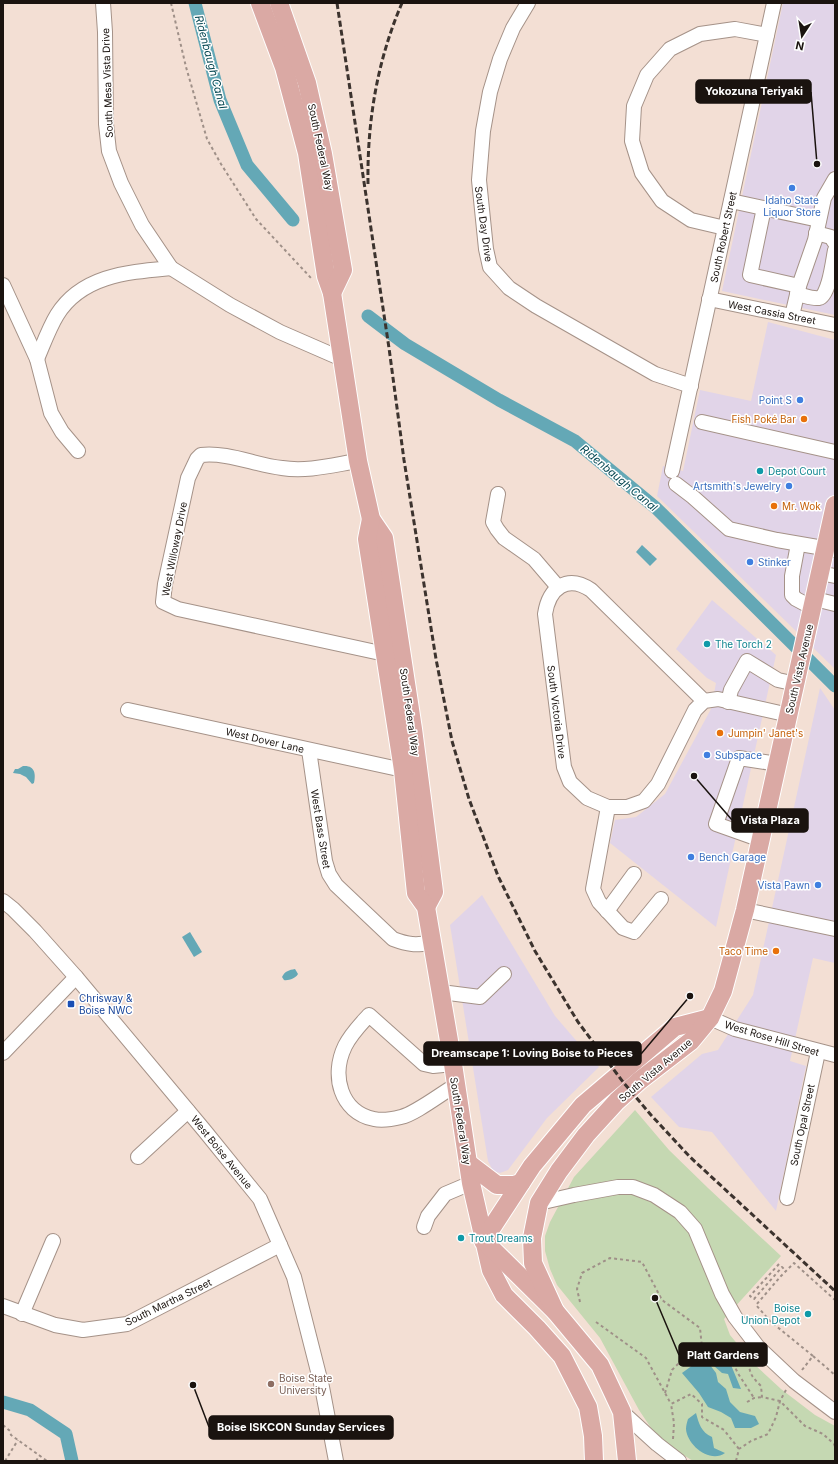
<svg xmlns="http://www.w3.org/2000/svg" width="838" height="1464" viewBox="0 0 838 1464" font-family="Inter,sans-serif">
	<style>
		.commercial { fill: #e1d4e8 }
		.green { fill: #c5d8b2 }
		.water { fill: #64a8b6 }
		.lines { fill: none; stroke-linecap: round; stroke-linejoin: round }
		.canal { stroke: #64a8b6; stroke-width: 13 }
		.minor-casing { stroke: #a59288; stroke-width: 16 }
		.major-casing { stroke: #fff; stroke-width: 20 }
		.path { stroke: #9f9088; stroke-width: 2; stroke-dasharray: 3 3; stroke-linecap: butt }
		.minor { stroke: #fff; stroke-width: 14 }
		.major { stroke: #daa9a4; stroke-width: 18 }
		.rail { stroke: #3c332e; stroke-width: 3; stroke-dasharray: 6 3; stroke-linecap: butt }
		.shop-dot { fill: #3f7fe0; stroke: #fff; stroke-width: 1.5 }
		.food-dot { fill: #e8710a; stroke: #fff; stroke-width: 1.5 }
		.culture-dot { fill: #0f9aa8; stroke: #fff; stroke-width: 1.5 }
		.transit-dot { fill: #1a4fb4; stroke: #fff; stroke-width: 1.5 }
		.education-dot { fill: #8d6e63; stroke: #fff; stroke-width: 1.5 }
		.labels { text-anchor: middle; stroke-width: 3; stroke-linejoin: round; paint-order: stroke }
		.street-label { font-size: 10px; fill: #1a130f; stroke: #fff }
		.shop-label { font-size: 10px; fill: #366cbe; stroke: #fff; text-anchor: end }
		.food-label { font-size: 10px; fill: #c56008; stroke: #fff; text-anchor: end }
		.culture-label { font-size: 10px; fill: #0d838f; stroke: #fff; text-anchor: start }
		.transit-label { font-size: 10px; fill: #164399; stroke: #fff; text-anchor: start }
		.education-label { font-size: 10px; fill: #785e54; stroke: #fff; text-anchor: start }
		.water-label { font-size: 11px; font-style: italic; fill: #034550; stroke: #fff }
		.leader { fill: none; stroke: #1a130f; stroke-width: 1.5 }
		.callout-dot { fill: #1a130f; stroke: #fff; stroke-width: 1.5 }
		.callout { fill: #1a130f; stroke: #1a130f; stroke-width: 1.5 }
		.callout-label { font-size: 11px; text-anchor: middle; font-weight: bold; fill: #fff }
	</style>
	<rect width="100%" height="100%" fill="#f3dfd4"/>
	<g class="commercial">
		<polygon points="783,3 835,3 835,315 722,291"/>
		<polygon points="768,322 835,340 835,669 657,496 663,466 683,471 700,390 751,401"/>
		<polygon points="712,600 776,655 716,927 610,843 615,820 636,817 665,794 711,709 716,683 707,678 676,649"/>
		<polygon points="820,688 835,710 835,963 813,958 790,1061 806,1066 776,1211 712,1132 679,1127 651,1097 702,1054 718,1050 753,995"/>
		<polygon points="482,895 555,1016 599,1067 547,1118 508,1170 500,1173 493,1171 488,1161 450,925"/>
	</g>
	<polygon class="green" points="635,1110 669,1150 708,1188 781,1256 724,1319 730,1335 754,1364 781,1389 815,1415 835,1426 835,1461 693,1461 671,1447 651,1428 639,1410 600,1338 557,1285 550,1269 545,1251 545,1236 550,1222 574,1177"/>
	<g class="water">
		<polygon points="642,545 657,559 650,566 636,552"/>
		<path d="M 23,766 C 35,765 36,774 34,783 L 32,784 L 26,777 L 20,774 L 13,773 L 15,769 L 18,769 Z"/>
		<polygon points="190,932 202,952 194,957 182,937"/>
		<path d="M 295,969 L 298,974 C 296,978 288,981 284,980 L 282,977 C 285,971 289,970 295,969 Z"/>
		<polygon points="720,1363 731,1365 741,1389 733,1388 728,1374 722,1373 714,1366"/>
		<polygon points="693,1365 710,1365 716,1373 718,1382 726,1389 730,1402 740,1412 755,1416 759,1424 751,1428 735,1428 731,1418 721,1412 708,1407 699,1393 682,1373"/>
		<path d="M 696,1413 C 699,1424 701,1432 712,1437 L 714,1448 L 725,1453 C 710,1464 687,1445 686,1429 C 686,1426 687,1422 688,1419 Z"/>
	</g>
	<g class="lines">
		<g class="canal">
			<polyline points="195,3 220,100 247,165 293,220"/>
			<polyline points="368,316 405,344 499,400 575,441 656,508 835,686"/>
			<polyline points="3,1402 30,1410 66,1434 72,1461"/>
		</g>
		<defs>
			<g id="minor">
				<polyline points="103,3 105,32 106,124 109,151 121,183 142,225 171,268 230,305 280,332 342,359"/>
				<polyline points="528,3 513,28 500,59 490,92 483,131 479,180 486,249 490,267 509,288 536,306 655,374 691,386"/>
				<polyline points="731,201 819,220"/>
				<polyline points="764,208 750,275 799,286"/>
				<polyline points="725,228 691,220 662,201 642,173 632,141 634,106 647,75 670,49 700,34 735,29 767,35"/>
				<polyline points="816,233 831,237 835,243"/>
				<polyline points="3,285 37,359 51,413 62,432 78,451"/>
				<path d="M 797,294 C 803,295 812,299 819,298 C 829,296 833,260 835,250"/>
				<polyline points="709,299 835,325"/>
				<polyline points="792,316 799,286 815,240 824,198 835,179"/>
				<path d="M 37,359 C 43,345 49,328 57,315 C 82,275 129,272 171,268"/>
				<polyline points="702,422 835,452"/>
				<path d="M 358,461 C 333,465 307,472 282,468 C 255,465 228,452 201,455 L 197,459 L 188,478 L 165,584 L 163,602 L 178,609 L 385,654"/>
				<polyline points="672,471 774,3"/>
				<polyline points="676,484 693,497 729,529 777,540 835,550"/>
				<polyline points="498,494 493,522 497,529 504,538 534,559 558,587"/>
				<polyline points="798,544 792,576 792,595 796,599 813,608"/>
				<polyline points="820,573 835,576"/>
				<polyline points="815,599 835,604"/>
				<path d="M 704,701 L 591,590 C 567,574 549,588 545,614 L 564,767 L 570,782 L 587,798 L 608,807 L 627,807 L 644,801 L 658,784 L 695,710 L 704,701 L 718,699 L 789,715"/>
				<polyline points="728,702 731,690 747,661 778,680 796,684"/>
				<polyline points="128,710 403,770"/>
				<path d="M 309,750 L 325,861 L 329,874 L 336,885 L 393,939 C 409,945 415,945 431,943"/>
				<polyline points="608,807 593,889 599,902 623,928 634,932 661,899"/>
				<polyline points="761,840 716,824 739,758 778,764"/>
				<polyline points="3,901 13,909 35,931 76,977 204,1130 260,1199 294,1277 322,1387 336,1461"/>
				<polyline points="745,910 835,929"/>
				<polyline points="607,911 634,874"/>
				<polyline points="441,992 480,997 504,974"/>
				<polyline points="710,1018 735,1029 835,1055"/>
				<polyline points="3,1053 76,977"/>
				<path d="M 453,1064 L 433,1066 L 424,1064 L 369,1015 C 360,1025 351,1034 345,1046 C 331,1075 340,1112 374,1119 C 382,1121 393,1119 401,1117 C 415,1114 442,1093 456,1085"/>
				<polyline points="138,1157 188,1111"/>
				<polyline points="787,1198 818,1052"/>
				<polyline points="539,1203 574,1195 618,1187 633,1187 654,1195 680,1212 695,1229 722,1294 735,1317 758,1347 794,1381 835,1412"/>
				<polyline points="424,1227 428,1216 445,1194 471,1183"/>
				<polyline points="3,1306 55,1325 83,1330 127,1324 280,1245"/>
				<polyline points="22,1314 53,1241"/>
				<polyline points="622,1412 657,1444 679,1461"/>
			</g>
			<g id="major">
				<polyline points="260,3 284,67 307,153 326,276 332,293 358,461 371,519 384,538 413,729 434,892 426,907"/>
				<polyline points="279,3 307,83 323,154 343,270 332,293"/>
				<polyline points="371,519 367,539 403,770 416,893 426,907 453,1064 471,1183 491,1270 504,1295 537,1328 562,1356 588,1407 593,1436 594,1461"/>
				<polyline points="468,1163 497,1185 514,1185 521,1183"/>
				<polyline points="483,1241 532,1166 583,1105 675,1027 710,1018"/>
				<polyline points="484,1241 555,1311 600,1365 622,1412 627,1461"/>
				<polyline points="555,1311 533,1263 532,1238 539,1203 559,1171 586,1135 617,1101 639,1081 691,1041 710,1018 723,991 745,910 835,505"/>
			</g>
		</defs>
		<use href="#minor" class="minor-casing"/>
		<use href="#major" class="major-casing"/>
		<g class="path">
			<polyline points="171,3 186,67 207,139 221,164 256,219 311,278"/>
			<polyline points="779,1264 750,1296 754,1299 782,1267 786,1271"/>
			<polyline points="580,1302 577,1289 582,1273 610,1258 642,1262 662,1300 700,1328 703,1357"/>
			<polyline points="596,1322 646,1358 671,1404"/>
			<polyline points="813,1356 835,1375"/>
			<polyline points="730,1358 739,1375 754,1398"/>
			<polyline points="802,1370 813,1356 770,1321 756,1305 781,1276 794,1263 835,1300"/>
			<path d="M 665,1393 L 672,1370 L 681,1361 L 703,1357 L 720,1359 L 744,1357 L 749,1362 C 749,1374 753,1378 761,1386 L 762,1397 L 780,1401 L 805,1426 L 823,1434 L 834,1444 L 835,1447"/>
			<polyline points="747,1402 754,1398 762,1397"/>
			<polyline points="3,1425 10,1431 11,1435 47,1461"/>
			<polyline points="673,1439 674,1423 671,1404 691,1394 702,1404 702,1417 724,1430 739,1449"/>
			<polyline points="5,1461 18,1440"/>
			<polyline points="36,1461 40,1455"/>
			<polyline points="736,1461 739,1449 751,1441 768,1434 776,1417 780,1401 786,1390"/>
		</g>
		<use href="#minor" class="minor"/>
		<use href="#major" class="major"/>
		<g class="rail">
			<polyline points="337,3 389,348 404,460 436,659 452,741 469,799 498,876 535,951 578,1022 623,1082 651,1115 690,1157 835,1291"/>
			<path d="M 368,184 C 367,122 377,61 402,3"/>
		</g>
	</g>
	<g class="shop-dot">
		<circle cx="792" cy="188" r="4"/>
		<circle cx="800" cy="400" r="4"/>
		<circle cx="789" cy="486" r="4"/>
		<circle cx="750" cy="562" r="4"/>
		<circle cx="707" cy="755" r="4"/>
		<circle cx="691" cy="857" r="4"/>
		<circle cx="818" cy="885" r="4"/>
	</g>
	<g class="food-dot">
		<circle cx="804" cy="419" r="4"/>
		<circle cx="774" cy="506" r="4"/>
		<circle cx="720" cy="733" r="4"/>
		<circle cx="776" cy="951" r="4"/>
	</g>
	<g class="culture-dot">
		<circle cx="760" cy="471" r="4"/>
		<circle cx="707" cy="644" r="4"/>
		<circle cx="461" cy="1238" r="4"/>
		<circle cx="808" cy="1314" r="4"/>
	</g>
	<rect class="transit-dot" x="67" y="1000" width="8" height="8" rx="2"/>
	<circle class="education-dot" cx="271" cy="1384" r="4"/>
	<g class="labels">
		<g class="street-label">
			<text transform="translate(107 83) rotate(-92)" y="4">South Mesa Vista Drive</text>
			<text transform="translate(321 147) rotate(78)" y="4">South Federal Way</text>
			<text transform="translate(484 224) rotate(82)" y="4">South Day Drive</text>
			<text transform="translate(723 237) rotate(-78)" y="4">South Robert Street</text>
			<text transform="translate(772 312) rotate(11)" y="4">West Cassia Street</text>
			<text transform="translate(174 549) rotate(-79)" y="4">West Willoway Drive</text>
			<text transform="translate(799 669) rotate(-77)" y="4">South Vista Avenue</text>
			<text transform="translate(410 712) rotate(82)" y="4">South Federal Way</text>
			<text transform="translate(557 712) rotate(83)" y="4">South Victoria Drive</text>
			<text transform="translate(265 740) rotate(13)" y="4">West Dover Lane</text>
			<text transform="translate(321 829) rotate(81)" y="4">West Bass Street</text>
			<text transform="translate(772 1038) rotate(17)" y="4">West Rose Hill Street</text>
			<text transform="translate(655 1070) rotate(-40)" y="4">South Vista Avenue</text>
			<text transform="translate(461 1121) rotate(81)" y="4">South Federal Way</text>
			<text transform="translate(802 1125) rotate(-78)" y="4">South Opal Street</text>
			<text transform="translate(222 1152) rotate(51)" y="4">West Boise Avenue</text>
			<text transform="translate(168 1302) rotate(-26)" y="4">South Martha Street</text>
		</g>
		<g class="shop-label">
			<text x="792" y="204" text-anchor="middle">Idaho State<tspan x="792" dy="12">Liquor Store</tspan></text>
			<text x="792" y="404">Point S</text>
			<text x="781" y="490">Artsmith's Jewelry</text>
			<text x="758" y="566" text-anchor="start">Stinker</text>
			<text x="715" y="759" text-anchor="start">Subspace</text>
			<text x="699" y="861" text-anchor="start">Bench Garage</text>
			<text x="810" y="889">Vista Pawn</text>
		</g>
		<g class="food-label">
			<text x="796" y="423">Fish Poké Bar</text>
			<text x="782" y="510" text-anchor="start">Mr. Wok</text>
			<text x="728" y="737" text-anchor="start">Jumpin' Janet's</text>
			<text x="768" y="955">Taco Time</text>
		</g>
		<g class="culture-label">
			<text x="768" y="475">Depot Court</text>
			<text x="715" y="648">The Torch 2</text>
			<text x="469" y="1242">Trout Dreams</text>
			<text x="800" y="1312" text-anchor="end">Boise<tspan x="800" dy="12">Union Depot</tspan></text>
		</g>
		<g class="transit-label">
			<text x="79" y="1002">Chrisway &amp;<tspan x="79" dy="12">Boise NWC</tspan></text>
		</g>
		<g class="education-label">
			<text x="279" y="1382">Boise State<tspan x="279" dy="12">University</tspan></text>
		</g>
		<g class="water-label">
			<text transform="translate(211 62) rotate(75)" y="4">Ridenbaugh Canal</text>
			<text transform="translate(619 478) rotate(40)" y="4">Ridenbaugh Canal</text>
		</g>
	</g>
	<path class="leader" d="M817 164L811 92M694 776L732 820M690 996L641 1054M655 1298L679 1355M193 1385L209 1427"/>
	<g class="callout-dot">
		<circle cx="817" cy="164" r="4"/>
		<circle cx="694" cy="776" r="4"/>
		<circle cx="690" cy="996" r="4"/>
		<circle cx="655" cy="1298" r="4"/>
		<circle cx="193" cy="1385" r="4"/>
	</g>
	<g class="callout">
		<rect x="696" y="80" width="115" height="23" rx="4"/>
		<rect x="732" y="809" width="76" height="23" rx="4"/>
		<rect x="424" y="1042" width="217" height="23" rx="4"/>
		<rect x="679" y="1343" width="88" height="23" rx="4"/>
		<rect x="209" y="1416" width="184" height="23" rx="4"/>
	</g>
	<g class="callout-label">
		<text x="754" y="95">Yokozuna Teriyaki</text>
		<text x="770" y="824">Vista Plaza</text>
		<text x="532" y="1057">Dreamscape 1: Loving Boise to Pieces</text>
		<text x="723" y="1359">Platt Gardens</text>
		<text x="301" y="1431">Boise ISKCON Sunday Services</text>
	</g>
	<rect width="838" height="1464" fill="none" stroke="#1a130f" stroke-width="8"/>
	<g transform="translate(802 36) rotate(192)" stroke="#ffffff" stroke-width="3" paint-order="stroke">
	<path d="M0-3L7 15L0 10L-7 15Z" fill="#1a130f"/>
	<text y="-6" font-size="11" font-weight="bold" text-anchor="middle" fill="#1a130f">N</text>
	</g>
</svg>
